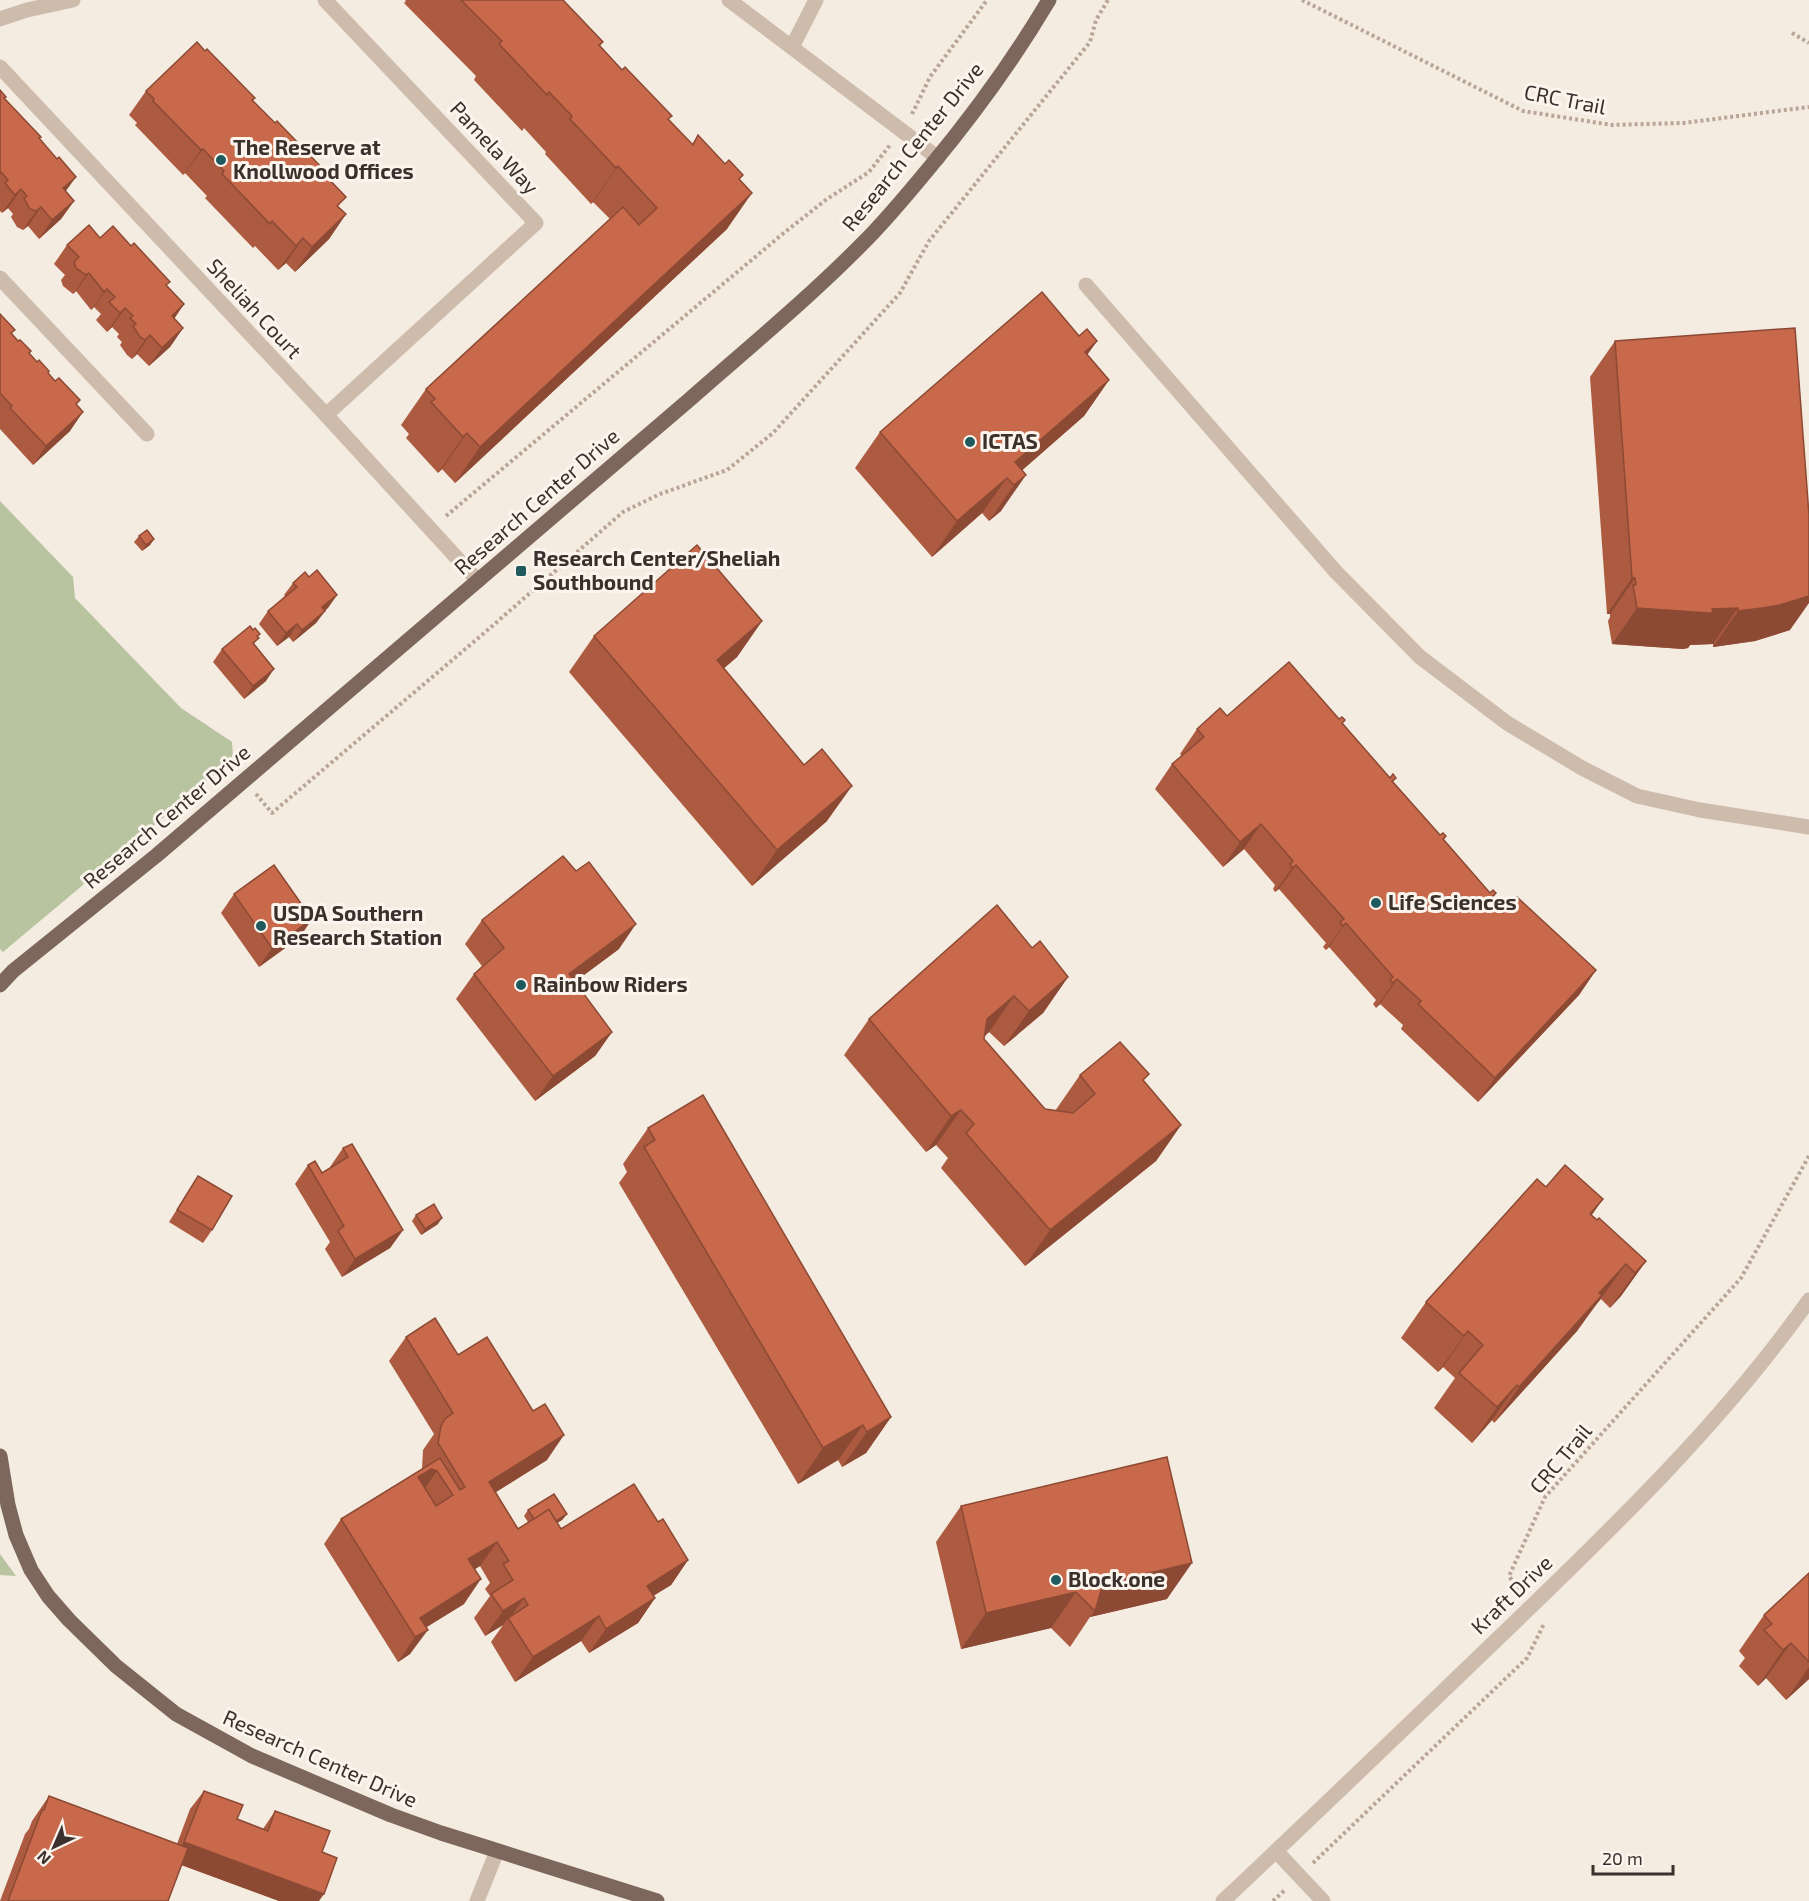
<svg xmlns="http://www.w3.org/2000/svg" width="1809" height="1901" viewBox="0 0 1809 1901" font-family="'Exo 2',sans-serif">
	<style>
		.green { fill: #b8c4a0 }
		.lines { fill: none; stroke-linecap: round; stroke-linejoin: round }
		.path { stroke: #b9a596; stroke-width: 4; stroke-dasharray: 3 3; stroke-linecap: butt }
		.minor { stroke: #cdbbac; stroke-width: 15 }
		.major { stroke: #7d675c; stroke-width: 15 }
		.wall { fill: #ac5a40 }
		.shaded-wall { fill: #8c4a34 }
		.building { fill: #c8694b; stroke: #8c4a34; stroke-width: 1.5; fill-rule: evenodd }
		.poi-dot { fill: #1f5a5e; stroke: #fbf5ee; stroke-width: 2 }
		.labels { text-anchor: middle; stroke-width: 6; stroke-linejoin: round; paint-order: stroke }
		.street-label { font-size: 21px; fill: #3b302b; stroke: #fbf5ee }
		.poi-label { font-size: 21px; font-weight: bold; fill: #3b302b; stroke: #fbf5ee; text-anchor: start }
	</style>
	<rect width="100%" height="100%" fill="#f4ebe1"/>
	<g class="green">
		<polygon points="0,501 73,577 75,598 181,708 232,742 233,756 220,770 3,952 0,949"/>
		<polygon points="0,1554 16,1576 0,1575"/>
	</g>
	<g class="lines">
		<g class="path">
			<polyline points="1302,0 1523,111 1612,125 1683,123 1809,107"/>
			<polyline points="1792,33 1809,43"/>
			<polyline points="912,114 930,77 987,0"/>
			<polyline points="446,516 785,232 827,199 869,172 890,145"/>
			<polyline points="256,794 272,813 483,634 623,512 660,494 727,470 773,433 900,293 929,241 1090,42 1096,20 1108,0"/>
			<polyline points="1518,1590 1509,1576 1545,1497 1741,1278 1809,1156"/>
			<polyline points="1313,1863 1527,1658 1544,1624"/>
			<polyline points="1273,1901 1286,1889"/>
		</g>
		<g class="minor">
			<polyline points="325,0 536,223 326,415"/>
			<polyline points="729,0 938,158"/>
			<polyline points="0,19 27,10 73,0"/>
			<polyline points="792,47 816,0"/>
			<polyline points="0,67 326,415 478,581"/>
			<polyline points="0,278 147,434"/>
			<polyline points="1086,285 1336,572 1420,657 1507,723 1582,768 1637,796 1700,810 1809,827"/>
			<polyline points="1276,1851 1323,1901"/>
			<polyline points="477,1901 497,1851"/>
			<path d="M 1223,1901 C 1320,1810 1416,1717 1512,1625 C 1618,1523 1724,1420 1809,1300"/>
		</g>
		<g class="major">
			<path d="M 0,985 L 13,971 L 157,855 L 689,400 C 748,348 809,298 864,242 C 888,218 909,192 930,167 C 974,114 1014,59 1049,0"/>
			<polyline points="0,1456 8,1505 16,1535 31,1570 48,1596 69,1620 116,1666 176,1714 252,1756 391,1815 441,1833 657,1901"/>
		</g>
	</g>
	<g class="wall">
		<polygon points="405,0 563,0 603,42 600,46 692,144 698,135 739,180 727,229 455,483 442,469 438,473 406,438 409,434 401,425 426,389 610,219 593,202 591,204 545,154 546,152 524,128 522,131 474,80 476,76 404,3 406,1"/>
		<polygon points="205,51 255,98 253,101 323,174 339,207 346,214 329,239 295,272 286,263 278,270 255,246 253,248 205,198 207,196 185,173 183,175 135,125 137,123 129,115 146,91"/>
		<polygon points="0,90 5,99 40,139 66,192 74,201 61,219 39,239 28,226 23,230 17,227 11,217 13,214 8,208 2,213 0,211"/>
		<polygon points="100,238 167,286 184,304 174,319 183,328 170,347 149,366 137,354 132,359 127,355 120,345 122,342 117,337 119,334 112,327 107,332 96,320 101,314 94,307 91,310 76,291 73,294 63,286 61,280 65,275 54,264 67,245"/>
		<polygon points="0,314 15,330 11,334 29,353 55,381 80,400 76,405 70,431 33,465 0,429"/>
		<polygon points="1079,336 1097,341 1087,355 1109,380 1084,416 1022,470 1001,511 989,521 982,513 932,557 855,468 880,432"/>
		<polygon points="1615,341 1790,630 1755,641 1713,647 1713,644 1690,645 1688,648 1683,649 1612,644 1608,621 1610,617 1610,614 1607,614 1590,377"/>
		<polygon points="139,536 154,539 150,545 142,551 134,542"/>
		<polygon points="309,577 337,595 316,623 293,642 289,637 277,646 259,624 268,611 285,596 284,595 293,583"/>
		<polygon points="762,621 737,657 724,668 827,821 752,886 569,672 594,636"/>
		<polygon points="258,637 254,644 266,681 244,699 213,662 222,649"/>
		<polygon points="1227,716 1342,724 1390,778 1396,778 1393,782 1440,835 1446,836 1444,840 1490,893 1496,893 1491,901 1503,913 1596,970 1579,995 1478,1102 1401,1029 1403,1025 1380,1004 1376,1008 1373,1004 1376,1000 1329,947 1326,950 1323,947 1326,943 1279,889 1275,892 1273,889 1275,885 1244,849 1223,867 1155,789 1172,764 1182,756 1180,754 1197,729"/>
		<polygon points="234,894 312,919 299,938 259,967 221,913"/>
		<polygon points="482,920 619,949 574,982 612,1032 595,1056 535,1101 456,999 474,974 482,966 465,944"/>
		<polygon points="1032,948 1068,977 1043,1013 1004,1046 989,1032 985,1036 984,1039 1045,1109 1055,1111 1080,1075 1144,1081 1181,1125 1156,1161 1025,1266 941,1168 948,1158 936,1145 926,1152 844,1055 869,1019"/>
		<polygon points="648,1128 891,1417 866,1453 842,1467 838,1460 798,1484 619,1183 627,1172 623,1164"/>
		<polygon points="343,1148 403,1230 390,1248 342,1277 325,1249 330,1242 295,1184 308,1165 322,1173 330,1168 330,1167"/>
		<polygon points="198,1176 212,1230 203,1243 169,1222"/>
		<polygon points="1546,1187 1592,1215 1646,1261 1621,1296 1610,1308 1601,1299 1593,1308 1577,1331 1494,1423 1492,1420 1472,1443 1434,1408 1455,1378 1443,1367 1438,1372 1401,1338 1426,1302"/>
		<polygon points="416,1215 438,1224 421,1235 412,1221"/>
		<polygon points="406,1337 458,1355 547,1460 496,1492 518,1529 528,1522 524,1516 528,1510 567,1514 562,1520 557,1523 561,1529 658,1522 688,1560 671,1585 653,1596 655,1598 638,1623 589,1653 581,1641 515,1682 491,1642 503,1625 485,1636 474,1618 490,1596 485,1589 490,1583 480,1566 475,1569 464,1604 426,1627 410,1654 398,1662 324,1544 341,1519 422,1469 423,1450 434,1434 389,1361"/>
		<polygon points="961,1506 1167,1599 1090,1617 1070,1647 1051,1628 961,1649 936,1542"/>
		<polygon points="1809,1573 1809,1679 1786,1700 1766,1678 1758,1686 1739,1666 1745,1658 1739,1651 1764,1615"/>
		<polygon points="204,1791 237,1819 263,1829 275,1811 279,1901 181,1865 168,1901 0,1901 25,1834 29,1829 32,1821 49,1796 177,1844 190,1809"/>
	</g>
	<g class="shaded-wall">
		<polygon points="203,149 185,173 183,175 201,150"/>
		<polygon points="618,166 593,202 591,204 616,168"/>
		<polygon points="76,177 63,195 63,188"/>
		<polygon points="21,189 8,208 2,213 15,195"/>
		<polygon points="752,193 727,229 455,483 480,447"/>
		<polygon points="74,201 61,219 39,239 52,220"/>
		<polygon points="41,207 28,226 23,230 36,211"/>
		<polygon points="346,214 329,239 295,272 312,247"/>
		<polygon points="303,238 286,263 278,270 296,246"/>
		<polygon points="89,273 76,291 73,294 86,275"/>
		<polygon points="107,289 94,307 91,310 104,292"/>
		<polygon points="184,304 171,323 172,316"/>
		<polygon points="125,308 112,327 107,332 120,313"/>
		<polygon points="183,328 170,347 149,366 162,348"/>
		<polygon points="150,335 137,354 132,359 145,340"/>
		<polygon points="1097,341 1072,376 1085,352"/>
		<polygon points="1109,380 1084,416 1010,481 1007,478 982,513 932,557 957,521 1015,462"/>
		<polygon points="83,412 70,431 33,465 46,446"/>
		<polygon points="467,433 442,469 438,473 463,437"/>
		<polygon points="1026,475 1001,511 989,521 1014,485"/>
		<polygon points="154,539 150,545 142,551 146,545"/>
		<polygon points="1632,578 1635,578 1610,614 1607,614"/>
		<polygon points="337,595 328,608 314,620 322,607"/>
		<polygon points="1809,596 1809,603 1790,630 1755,641 1713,647 1738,611"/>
		<polygon points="1637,608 1712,609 1738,608 1713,644 1690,645 1688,648 1683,649 1612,644"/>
		<polygon points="325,611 316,623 293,642 302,630"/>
		<polygon points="762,621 737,657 692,696 717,660"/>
		<polygon points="297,624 289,637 277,646 286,633"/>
		<polygon points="274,669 266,681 244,699 253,686"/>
		<polygon points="852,786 827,821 752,886 777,850"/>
		<polygon points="1261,824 1244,849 1223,867 1240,842"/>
		<polygon points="1296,865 1279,889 1275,892 1292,868"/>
		<polygon points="312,919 299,938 259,967 272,948"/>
		<polygon points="1346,923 1329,947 1326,950 1343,926"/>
		<polygon points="636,924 619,949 552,999 569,974"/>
		<polygon points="1596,970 1579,995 1478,1102 1495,1078"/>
		<polygon points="1068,977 1043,1013 1004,1046 1029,1011"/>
		<polygon points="1397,979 1380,1004 1376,1008 1393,983"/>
		<polygon points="1014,996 989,1032 962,1055 987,1019"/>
		<polygon points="612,1032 595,1056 535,1101 553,1076"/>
		<polygon points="961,1110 936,1145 926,1152 951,1116"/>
		<polygon points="1181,1125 1156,1161 1025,1266 1050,1230"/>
		<polygon points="1603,1199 1578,1235 1590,1214"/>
		<polygon points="442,1218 438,1224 421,1235 425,1229"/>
		<polygon points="403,1230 390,1248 342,1277 355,1259"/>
		<polygon points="1646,1261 1621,1296 1610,1308 1635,1273"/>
		<polygon points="1626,1264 1577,1331 1494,1423 1519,1387 1599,1293"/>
		<polygon points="1468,1331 1443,1367 1438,1372 1464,1336"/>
		<polygon points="1517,1385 1492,1420 1472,1443 1497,1407"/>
		<polygon points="891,1417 866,1453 842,1467 867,1432"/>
		<polygon points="863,1425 838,1460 798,1484 823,1448"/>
		<polygon points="564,1435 547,1460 472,1507 489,1482"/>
		<polygon points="431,1469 437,1471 420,1495 418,1477"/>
		<polygon points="567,1514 562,1520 536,1536 541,1530"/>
		<polygon points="497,1542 480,1566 451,1584 468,1559"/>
		<polygon points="688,1560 671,1585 630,1610 647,1586"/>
		<polygon points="1192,1563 1167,1599 1090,1617 1095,1611 1103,1584"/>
		<polygon points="481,1579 464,1604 414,1635 420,1618"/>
		<polygon points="1076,1592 1051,1628 961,1649 986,1613"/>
		<polygon points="524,1598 509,1619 508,1618 503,1625 485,1636 503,1611"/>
		<polygon points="655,1598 638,1623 589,1653 606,1629"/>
		<polygon points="599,1616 581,1641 515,1682 533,1657"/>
		<polygon points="428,1630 410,1654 398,1662 415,1637"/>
		<polygon points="1791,1643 1766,1678 1758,1686 1783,1650"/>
		<polygon points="1809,1667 1809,1679 1786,1700"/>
		<polygon points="184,1842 324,1894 319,1901 279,1901 171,1861"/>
	</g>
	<g class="building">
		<polygon points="461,0 563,0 603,42 599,45 622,70 625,67 672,116 668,119 693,145 698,135 725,164 729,160 743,175 739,179 752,193 480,447 467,433 463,437 431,402 435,399 426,389 623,207 639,225 657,208 618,166 616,168 570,119 572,116 549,92 547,95 499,44 502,41"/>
		<polygon points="197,42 205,51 207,49 255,98 252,100 275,123 277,121 325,171 323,173 346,197 337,206 346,214 312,247 303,238 296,246 272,221 270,224 222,174 224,171 203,149 201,150 153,101 154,99 146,91"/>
		<polygon points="0,90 6,97 4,98 41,137 39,138 57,159 59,157 76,177 63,188 74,201 52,220 41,207 36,211 30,209 24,198 27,196 21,189 15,195 5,183 8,180 1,172 0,173"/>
		<polygon points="89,225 100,238 113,226 131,246 134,243 170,282 166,285 184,304 172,316 183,328 162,348 150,335 145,340 140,337 133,326 136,324 130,318 133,316 125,308 120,313 109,302 115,297 107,289 104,292 89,273 86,275 76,268 74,262 79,257 67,245"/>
		<polygon points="1042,292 1079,336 1087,329 1097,341 1085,352 1109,380 1015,462 1026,475 1014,485 1007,478 957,521 880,432"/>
		<polygon points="0,314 15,330 11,333 18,341 20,340 31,351 29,353 37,362 39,360 49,371 48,373 55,381 59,378 80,400 76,404 83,412 46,446 10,408 12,406 0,393"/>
		<polygon points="1795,328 1809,515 1809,596 1780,605 1762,608 1738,611 1738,608 1712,609 1713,613 1708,613 1637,608 1633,585 1636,585 1635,578 1632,578 1615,341"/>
		<polygon points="147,530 154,539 146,545 139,536"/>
		<polygon points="697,545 762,621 717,660 804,765 822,749 852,786 777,850 594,636"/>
		<polygon points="317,570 337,595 322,607 325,611 302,630 297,624 286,633 268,611 297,587 293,583 305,572 309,577"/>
		<polygon points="250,626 253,630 255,628 260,634 257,636 259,638 253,643 274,669 253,686 222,649"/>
		<polygon points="1289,662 1339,719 1342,717 1345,720 1342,723 1390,778 1393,774 1396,778 1392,781 1440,835 1443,833 1446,836 1443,839 1490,893 1493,890 1496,893 1489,900 1503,913 1517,897 1596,970 1495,1078 1418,1004 1421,1001 1397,979 1393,983 1390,980 1393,977 1346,923 1343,926 1340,922 1344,919 1296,865 1292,868 1290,864 1293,861 1261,824 1240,842 1172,764 1204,737 1197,729 1220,708 1227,716"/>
		<polygon points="563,856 576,871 589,862 636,924 569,974 612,1032 553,1076 474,974 504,948 482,920"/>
		<polygon points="274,865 312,919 272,948 234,894"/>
		<polygon points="997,905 1032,948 1040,941 1068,977 1029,1011 1014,996 987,1019 984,1039 1045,1109 1073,1113 1095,1094 1080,1075 1120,1042 1149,1074 1143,1080 1181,1125 1050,1230 966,1133 974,1124 961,1110 951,1116 869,1019"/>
		<polygon points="703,1095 891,1417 867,1432 863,1425 823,1448 644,1147 655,1140 648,1128"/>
		<polygon points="352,1144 403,1230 355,1259 338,1231 344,1226 308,1165 315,1161 322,1173 348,1157 343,1148"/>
		<polygon points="1565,1165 1603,1199 1590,1214 1597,1220 1599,1218 1646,1261 1635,1273 1626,1264 1599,1293 1602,1295 1519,1387 1517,1385 1497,1407 1459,1373 1483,1345 1468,1331 1464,1336 1426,1302 1537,1179 1546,1187"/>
		<polygon points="198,1176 232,1196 212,1230 177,1210"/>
		<polygon points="434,1204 442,1218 425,1229 416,1215"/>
		<path d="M 435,1318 L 458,1355 L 487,1337 L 533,1411 L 545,1404 L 564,1435 L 489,1482 L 518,1529 L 549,1509 L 561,1529 L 634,1484 L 658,1522 L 663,1519 L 688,1560 L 647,1586 L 655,1598 L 606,1629 L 599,1616 L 533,1657 L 508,1618 L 528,1605 L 524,1598 L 503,1611 L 491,1594 L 513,1580 L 503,1564 L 509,1561 L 497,1542 L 468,1559 L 481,1579 L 420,1618 L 428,1630 L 415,1637 L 341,1519 L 440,1458 L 460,1490 L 465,1487 L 438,1443 L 441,1426 L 445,1419 L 453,1413 L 406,1337 ZM 431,1469 L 437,1471 L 453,1495 L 436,1506 L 418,1477 Z"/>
		<polygon points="1167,1457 1192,1563 1103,1584 1095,1611 1076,1592 986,1613 961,1506"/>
		<polygon points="554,1494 567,1514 556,1521 549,1509 534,1519 528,1510"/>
		<polygon points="1809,1573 1809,1662 1791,1643 1783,1650 1764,1630 1772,1624 1764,1615"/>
		<polygon points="204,1791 243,1805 237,1819 268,1831 275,1811 330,1831 322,1852 337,1858 324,1894 184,1842"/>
		<polygon points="49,1796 188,1848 168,1901 8,1901 42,1810 44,1810"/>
	</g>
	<g class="poi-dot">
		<circle cx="221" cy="160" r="6"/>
		<circle cx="970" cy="442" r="6"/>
		<rect x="515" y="565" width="12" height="12" rx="3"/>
		<circle cx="1376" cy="903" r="6"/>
		<circle cx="261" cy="926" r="6"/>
		<circle cx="521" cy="985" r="6"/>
		<circle cx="1056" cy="1580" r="6"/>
	</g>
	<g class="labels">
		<g class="street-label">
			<text transform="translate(1565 100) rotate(11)" y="7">CRC Trail</text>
			<text transform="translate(913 147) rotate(-51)" y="7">Research Center Drive</text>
			<text transform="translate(494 148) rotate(47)" y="7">Pamela Way</text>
			<text transform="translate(254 309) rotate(47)" y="7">Sheliah Court</text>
			<text transform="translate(537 502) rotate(-41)" y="7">Research Center Drive</text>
			<text transform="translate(167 817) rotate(-40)" y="7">Research Center Drive</text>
			<text transform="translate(1561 1459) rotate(-50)" y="7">CRC Trail</text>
			<text transform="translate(1512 1595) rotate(-44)" y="7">Kraft Drive</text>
			<text transform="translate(320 1759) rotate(24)" y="7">Research Center Drive</text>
		</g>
		<g class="poi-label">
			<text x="233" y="155">The Reserve at<tspan x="233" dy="24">Knollwood Offices</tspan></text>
			<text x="982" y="449">ICTAS</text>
			<text x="533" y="566">Research Center/Sheliah<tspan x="533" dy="24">Southbound</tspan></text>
			<text x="1388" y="910">Life Sciences</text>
			<text x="273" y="921">USDA Southern<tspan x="273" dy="24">Research Station</tspan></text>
			<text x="533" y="992">Rainbow Riders</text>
			<text x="1068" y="1587">Block.one</text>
		</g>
	</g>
	<g transform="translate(54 1847) rotate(224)" stroke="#fbf5ee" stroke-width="4.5" paint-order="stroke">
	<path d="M0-4.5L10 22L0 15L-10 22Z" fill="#3b302b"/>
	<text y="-9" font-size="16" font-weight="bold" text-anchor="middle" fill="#3b302b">N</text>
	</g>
	<path d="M1593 1865v9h80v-9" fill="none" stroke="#3b302b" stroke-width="3"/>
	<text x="1602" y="1865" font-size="18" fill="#3b302b" stroke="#fbf5ee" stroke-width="4.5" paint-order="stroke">20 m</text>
</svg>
